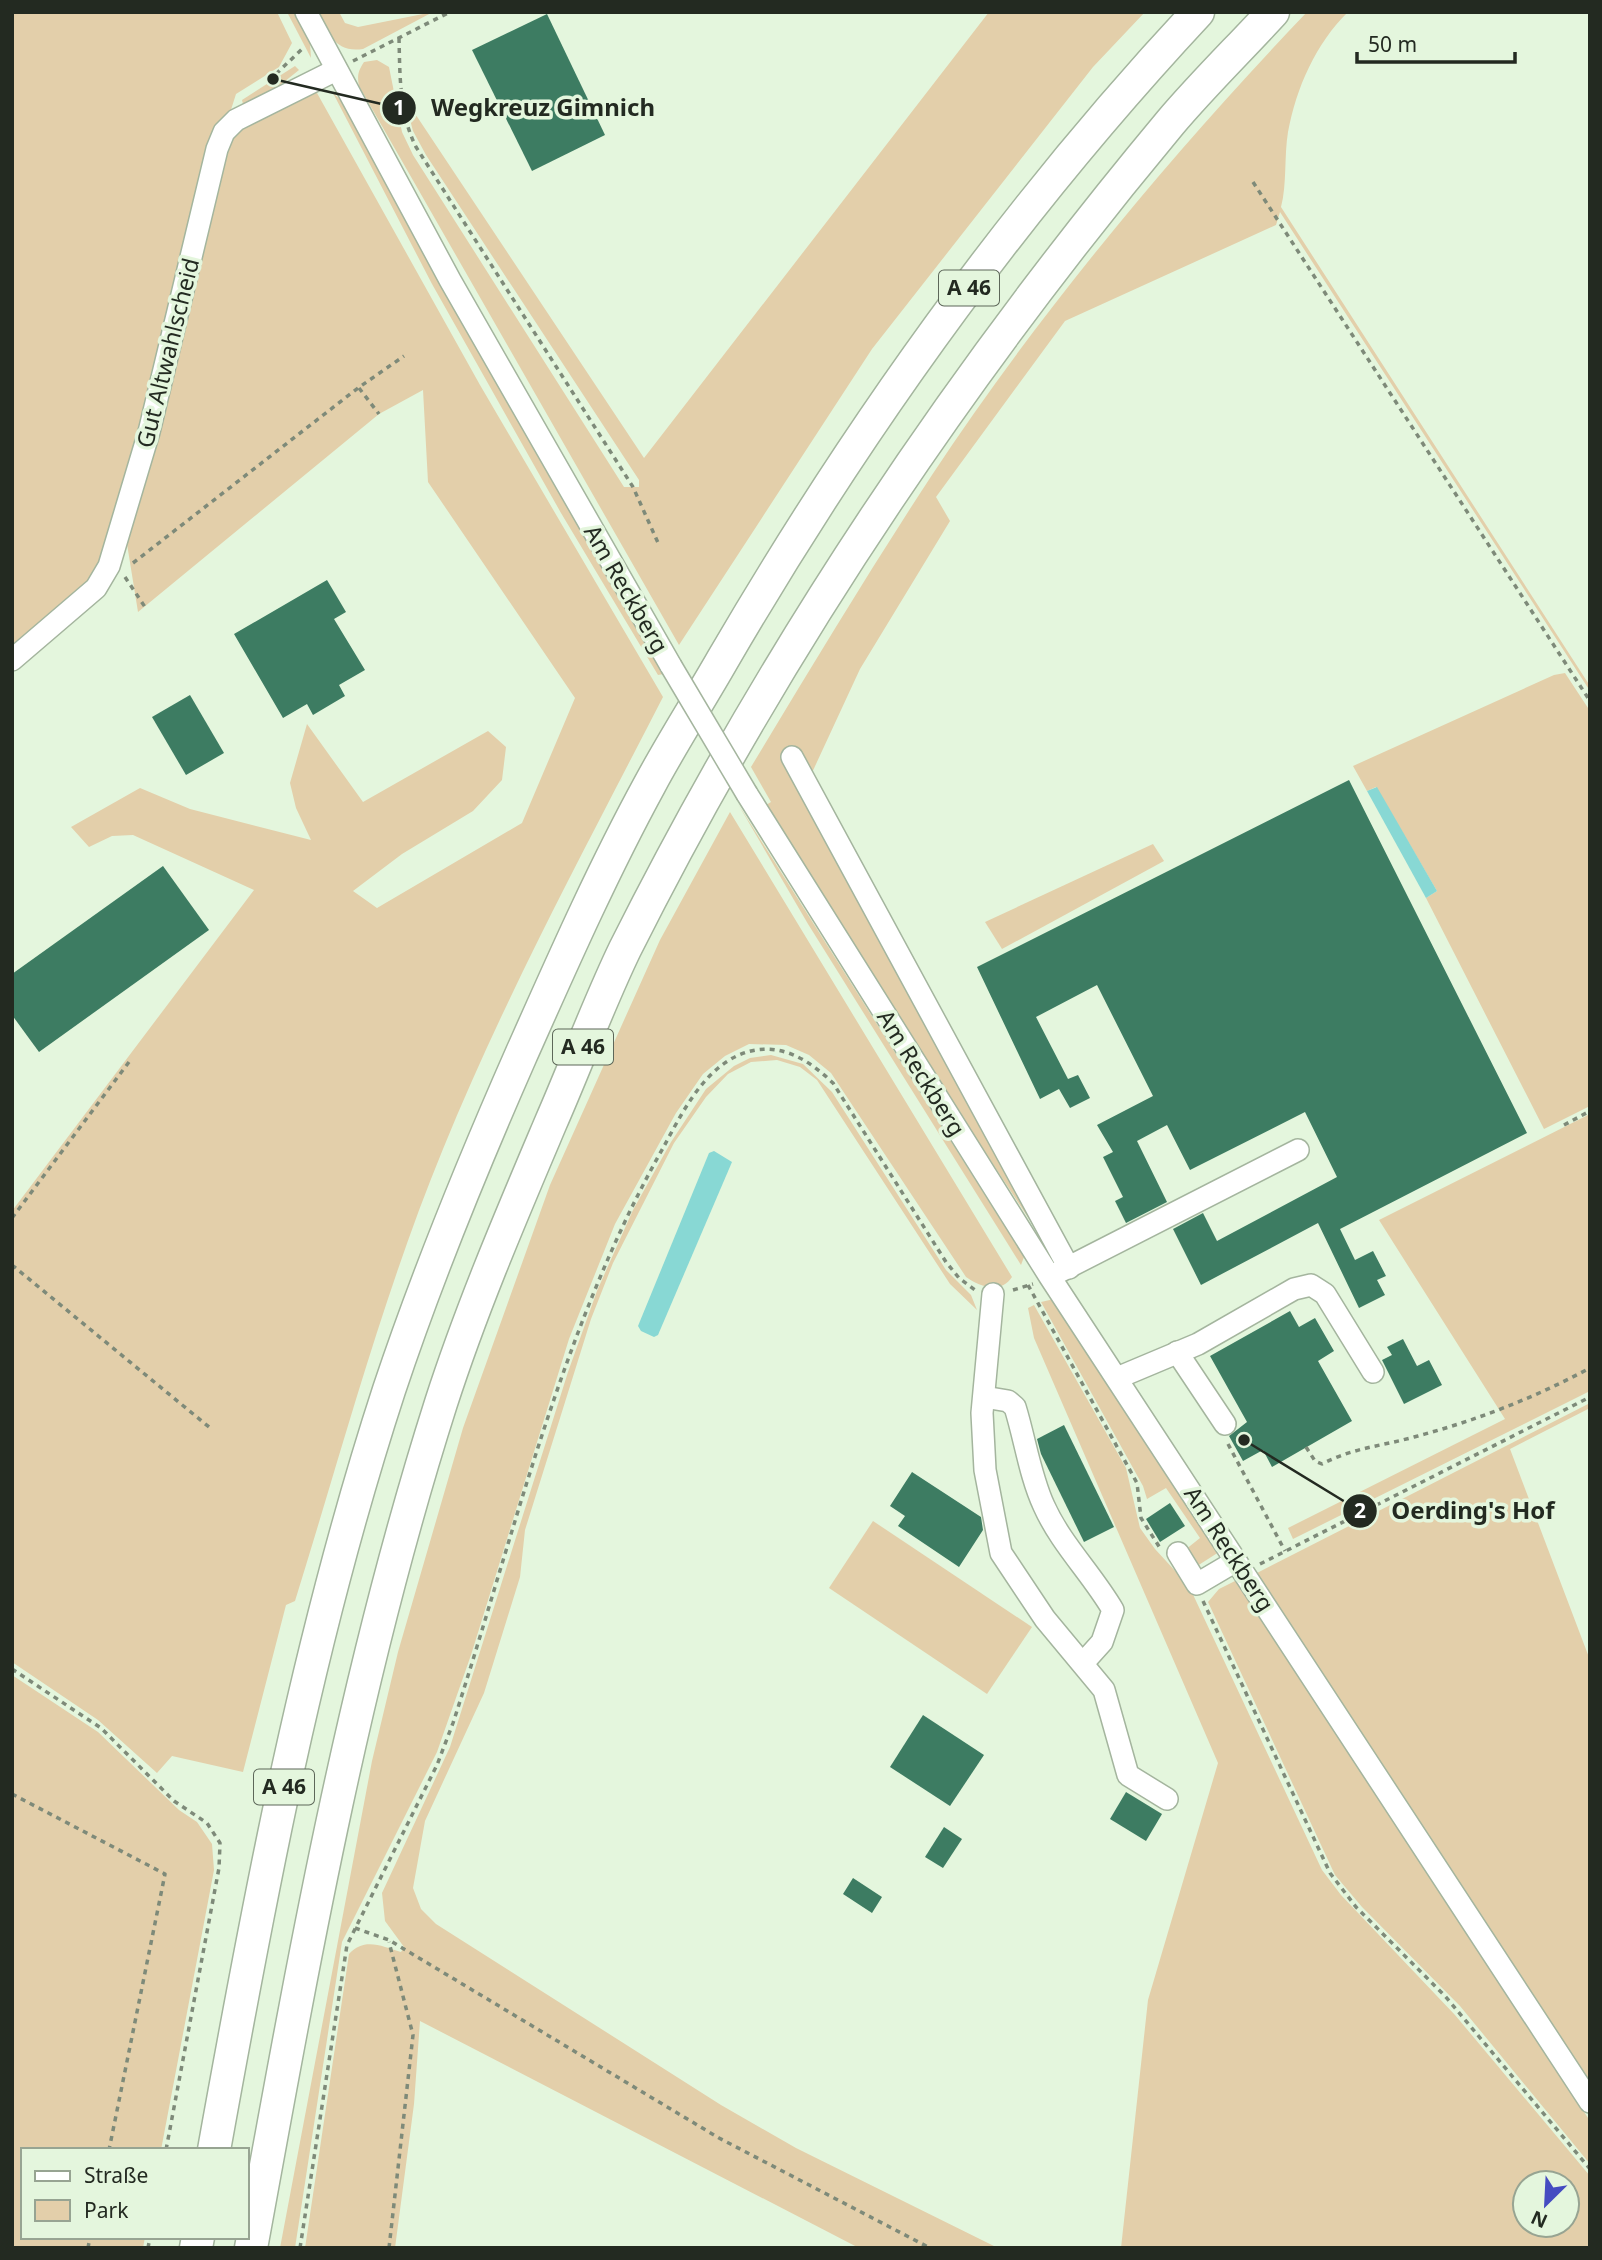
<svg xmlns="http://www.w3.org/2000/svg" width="1602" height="2260" viewBox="0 0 1602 2260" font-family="'Noto Sans',sans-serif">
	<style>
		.green { fill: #e3cfaa; fill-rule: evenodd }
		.water { fill: #88d8d4 }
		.building { fill: #3d7c62 }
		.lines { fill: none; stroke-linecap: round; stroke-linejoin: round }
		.minor-casing { stroke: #a4b59e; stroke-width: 24 }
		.highway-casing { stroke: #a4b59e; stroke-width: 35 }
		.path { stroke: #7e8a79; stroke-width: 3.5; stroke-dasharray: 5 5; stroke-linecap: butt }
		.minor { stroke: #fff; stroke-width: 21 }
		.highway { stroke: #fff; stroke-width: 32 }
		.minor-bridge-casing { stroke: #a4b59e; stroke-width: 24; stroke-linecap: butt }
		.minor-bridge { stroke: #fff; stroke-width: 21 }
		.labels { text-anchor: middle; stroke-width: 7; stroke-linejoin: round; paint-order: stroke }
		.shield { fill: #e4f6dd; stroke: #5d6759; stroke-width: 2 }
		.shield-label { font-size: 21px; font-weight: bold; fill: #232a21 }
		.street-label { font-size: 23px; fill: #232a21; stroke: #e4f6dd }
		.leader { fill: none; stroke: #232a21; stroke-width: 2.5 }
		.callout-dot { fill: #232a21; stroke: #e4f6dd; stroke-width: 2.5 }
		.mark-label { font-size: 21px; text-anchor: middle; font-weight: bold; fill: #fff }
		.callout-label { font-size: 24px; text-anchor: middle; font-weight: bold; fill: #232a21; stroke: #e4f6dd; stroke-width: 7; stroke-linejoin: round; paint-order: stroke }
	</style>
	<rect width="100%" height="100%" fill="#e4f6dd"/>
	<g class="green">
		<polygon points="12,12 277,12 292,43 279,67 236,94 229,116 205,152 139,434 94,579 12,653"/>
		<polygon points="287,12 294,12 310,43 311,58"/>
		<path d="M 318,12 L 339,12 L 345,23 L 358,27 L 433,12 L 363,49 C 335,53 329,34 318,12 Z"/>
		<path d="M 989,12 L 1145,12 L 1093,67 L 872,349 L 679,645 L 359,86 C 357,76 358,71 364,62 L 377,60 L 389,67 L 402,132 L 413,155 L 624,487 L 639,487 L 639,480 L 426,155 L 413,131 L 404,97 L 644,458 Z"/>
		<path d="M 1307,12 L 1348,12 C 1316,43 1296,88 1288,132 C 1284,156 1287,184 1281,207 L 1590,686 L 1590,691 L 1280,212 L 1276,225 L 1065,321 L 936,497 L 950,521 L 860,669 L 810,777 L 1052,1254 L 899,1021 L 766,805 L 771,802 L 751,767 C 810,669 869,571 932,475 C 1041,310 1171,155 1307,12 Z"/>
		<polygon points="295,66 299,70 279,86 243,104 242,100"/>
		<path d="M 310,90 L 317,93 L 480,385 L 663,697 C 587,845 506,994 443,1149 C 383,1295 342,1450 295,1601 L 286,1605 L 243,1772 L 172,1756 L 157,1773 L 98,1720 L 12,1662 L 12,1211 L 254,890 L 133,835 L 112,836 L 89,847 L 71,827 L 140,788 L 190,809 L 311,840 L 296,808 L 290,783 L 307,724 L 363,802 L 488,731 L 506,747 L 502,780 L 473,811 L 402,854 L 353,891 L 377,908 L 522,823 L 575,698 L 428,482 L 423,390 L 379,414 L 138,612 L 127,544 L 222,159 C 238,118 273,109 310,90 Z"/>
		<polygon points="333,93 342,101 541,462 664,674 658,675 561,513 432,284"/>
		<polygon points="1565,673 1590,711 1590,1106 1544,1129 1426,898 1437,891 1376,787 1367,791 1353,766 1554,675"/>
		<polygon points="738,804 1024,1257 1021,1265 808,924"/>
		<path d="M 730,812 L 1012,1277 C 1001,1294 980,1287 966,1277 L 831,1073 L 809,1055 L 786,1045 L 749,1044 L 725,1056 L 703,1074 L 676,1113 L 615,1224 L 569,1339 L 471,1655 L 437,1752 L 342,1942 L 295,2248 L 280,2248 L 372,1761 L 398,1652 L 463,1428 L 550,1185 L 660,940 Z"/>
		<polygon points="1153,844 1164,861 1002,949 985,922"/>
		<path d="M 771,1055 L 803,1064 L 832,1092 L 946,1270 L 971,1295 L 977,1310 L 950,1284 L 817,1080 L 800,1067 L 777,1060 L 751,1062 L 728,1074 L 706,1097 L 674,1143 L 613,1263 L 591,1319 L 525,1530 L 520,1577 L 484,1693 L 425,1821 L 413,1888 L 421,1909 L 436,1924 L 721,2105 L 796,2148 L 998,2248 L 859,2248 L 420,2021 L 414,2104 L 395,2248 L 305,2248 L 349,1954 C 364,1937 382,1946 401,1952 L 404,1947 L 385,1921 L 382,1893 L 450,1747 L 568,1372 L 597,1291 L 633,1210 L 671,1142 L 706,1089 L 734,1066 L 750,1058 Z"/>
		<polygon points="1590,1114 1590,1391 1293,1539 1288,1528 1505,1419 1379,1220"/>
		<polygon points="1054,1299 1219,1552 1194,1568 1185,1550 1200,1538 1166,1488 1147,1499 1143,1486 1041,1302"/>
		<path d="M 1034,1305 L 1126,1468 L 1140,1528 L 1155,1549 L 1189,1586 L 1322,1870 L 1341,1895 L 1455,2015 L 1590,2176 L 1590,2248 L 1121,2248 L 1148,2000 L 1218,1763 L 1034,1338 L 1028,1308 ZM 1525,2183 L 1567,2183 L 1567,2225 L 1525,2225 Z"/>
		<polygon points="1590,1403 1590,1408 1510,1449 1590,1660 1590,2082 1257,1573"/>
		<polygon points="873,1521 1032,1627 987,1694 829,1588"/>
		<polygon points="1237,1580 1590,2121 1590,2164 1460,2006 1362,1907 1335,1875 1208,1602 1219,1589"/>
		<polygon points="12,1675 98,1732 179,1810 197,1822 212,1844 214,1870 161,2150 23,2150 23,2237 145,2237 143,2248 12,2248"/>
	</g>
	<g class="water">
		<polygon points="1377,787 1437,891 1426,898 1367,791"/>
		<polygon points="714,1151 732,1162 658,1335 654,1337 641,1331 638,1326 709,1153"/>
	</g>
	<g class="building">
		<polygon points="547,14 605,135 532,171 472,50"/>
		<polygon points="327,580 346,612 334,619 365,670 339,685 345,696 313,715 307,704 283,718 234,634"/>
		<polygon points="190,695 224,753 186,775 152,717"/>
		<polygon points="1349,780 1527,1133 1340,1229 1355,1260 1373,1251 1386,1276 1377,1280 1385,1295 1359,1308 1318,1223 1201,1285 1173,1229 1203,1213 1217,1241 1337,1177 1305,1112 1190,1170 1167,1125 1137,1141 1167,1202 1126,1223 1115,1201 1123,1197 1103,1157 1113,1152 1097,1125 1153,1096 1097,985 1036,1017 1068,1079 1078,1075 1090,1098 1070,1108 1059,1089 1040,1099 977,967"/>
		<polygon points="163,866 209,930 39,1052 12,1015 12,974"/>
		<polygon points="1290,1311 1299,1327 1315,1318 1334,1351 1318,1361 1352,1421 1272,1467 1263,1450 1243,1461 1229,1436 1247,1422 1210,1356"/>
		<polygon points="1403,1339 1417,1366 1429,1360 1442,1385 1404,1404 1382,1360 1392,1355 1387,1347"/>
		<polygon points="1064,1425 1114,1527 1084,1542 1041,1454 1037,1439"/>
		<polygon points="912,1472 981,1517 983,1530 959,1567 898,1526 905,1516 890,1506"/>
		<polygon points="1170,1503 1185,1526 1160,1542 1146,1519"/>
		<polygon points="923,1715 984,1755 950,1806 890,1767"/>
		<polygon points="1126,1792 1162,1814 1146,1841 1110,1819"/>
		<polygon points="944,1827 962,1839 943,1868 925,1857"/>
		<polygon points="853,1878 882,1897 872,1913 843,1894"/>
	</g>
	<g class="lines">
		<defs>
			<g id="minor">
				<polyline points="306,12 450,280 671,666"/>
				<polyline points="12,660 96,588 109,566 149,432 217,149 224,132 236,120 336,70"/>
				<polyline points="792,757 1069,1268"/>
				<polyline points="747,794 1050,1277 1590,2102"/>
				<polyline points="1057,1273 1298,1150"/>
				<polyline points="993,1294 982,1413 985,1470 1001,1553 1045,1619 1104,1690 1128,1775 1167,1799"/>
				<polyline points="1177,1352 1225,1424"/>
				<polyline points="1117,1378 1198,1344 1294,1289 1311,1285 1325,1294 1373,1372"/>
				<path d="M 984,1397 L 1008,1401 L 1015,1407 C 1025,1439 1030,1476 1044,1506 C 1061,1544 1092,1574 1113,1610 L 1102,1642 L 1084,1662"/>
				<polyline points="1178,1553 1197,1584 1236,1561"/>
			</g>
			<g id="highway">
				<path d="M 214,2150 C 260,1894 308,1638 389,1390 C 427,1276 473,1164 521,1055 C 562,963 602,872 650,784 C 673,741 699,701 723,659 C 857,429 1015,208 1198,12"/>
				<polyline points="196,2248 198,2237"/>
				<path d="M 251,2248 C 303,1963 353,1679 441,1403 C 472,1307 512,1214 551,1122 C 576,1065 598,1005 625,949 C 773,654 959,376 1170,123 C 1203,84 1239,49 1273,12"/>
			</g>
		</defs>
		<use href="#minor" class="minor-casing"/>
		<use href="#highway" class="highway-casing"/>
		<g class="path">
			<path d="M 399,38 C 400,75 399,113 416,147 L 633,487 L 659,545"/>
			<polyline points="353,61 450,12"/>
			<polyline points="276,74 302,49"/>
			<polyline points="1253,182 1590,701"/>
			<polyline points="359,388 379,414"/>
			<polyline points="133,563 358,388 404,356"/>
			<polyline points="125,577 145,607"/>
			<polyline points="1564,1125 1590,1111"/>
			<polyline points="12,1218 132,1058"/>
			<polyline points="12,1265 209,1427"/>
			<polyline points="1028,1285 1137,1483 1141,1518 1160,1548"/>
			<polyline points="1013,1290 1033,1284"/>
			<polyline points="1228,1444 1285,1551"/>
			<path d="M 1306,1447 L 1315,1461 L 1322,1464 C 1352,1448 1382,1446 1414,1437 C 1475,1421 1534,1398 1590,1368"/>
			<polyline points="1260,1564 1590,1397"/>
			<polyline points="1203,1601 1330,1873 1356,1907 1445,1996 1590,2169"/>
			<polyline points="12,1669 101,1728 174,1801 207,1823 220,1843 219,1868 166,2150"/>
			<polyline points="12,1794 165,1874 109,2150"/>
			<polyline points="355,1928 389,1940 719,2138 930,2248"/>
			<polyline points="88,2248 90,2237"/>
			<polyline points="148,2248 150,2237"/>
			<path d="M 300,2248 L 347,1945 L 437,1765 L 453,1723 C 516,1529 562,1327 663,1148 C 681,1115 702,1071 739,1055 C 776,1039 807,1058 833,1083 L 946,1262 L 959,1278 L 975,1290"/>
			<polyline points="389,2248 413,2035 389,1942"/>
		</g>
		<use href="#minor" class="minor"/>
		<use href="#highway" class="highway"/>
		<defs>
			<polyline id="minor-bridge" points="671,666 747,794"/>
		</defs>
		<use href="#minor-bridge" class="minor-bridge-casing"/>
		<use href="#minor-bridge" class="minor-bridge"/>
	</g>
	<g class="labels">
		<g class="shield">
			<rect x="939" y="270.5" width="60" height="35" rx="5"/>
			<rect x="553" y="1029.5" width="60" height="35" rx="5"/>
			<rect x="254" y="1769.5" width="60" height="35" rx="5"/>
		</g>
		<g class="shield-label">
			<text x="969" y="295">A 46</text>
			<text x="583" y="1054">A 46</text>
			<text x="284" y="1794">A 46</text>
		</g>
		<g class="street-label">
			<text transform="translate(168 353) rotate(-76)" y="8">Gut Altwahlscheid</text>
			<text transform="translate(626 589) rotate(60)" y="8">Am Reckberg</text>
			<text transform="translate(921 1073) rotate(58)" y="8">Am Reckberg</text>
			<text transform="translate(1229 1549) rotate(57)" y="8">Am Reckberg</text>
		</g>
	</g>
	<path class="leader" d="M273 79L399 108M1244 1440L1360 1511"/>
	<g class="callout-dot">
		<circle cx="273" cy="79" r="7"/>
		<circle cx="1244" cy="1440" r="7"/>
		<circle cx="399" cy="108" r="18"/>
		<circle cx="1360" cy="1511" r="18"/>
	</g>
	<g class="mark-label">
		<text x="399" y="115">1</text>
		<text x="1360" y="1518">2</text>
	</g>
	<g class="callout-label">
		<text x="543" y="116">Wegkreuz Gimnich</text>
		<text x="1473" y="1519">Oerding's Hof</text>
	</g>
	<rect width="1602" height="2260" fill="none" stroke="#232a21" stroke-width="28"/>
	<rect x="21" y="2148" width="228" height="91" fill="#e4f6dd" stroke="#97a492" stroke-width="2"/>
	<rect x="35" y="2171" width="35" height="10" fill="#ffffff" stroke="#97a492" stroke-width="2"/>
	<text x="84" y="2183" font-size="21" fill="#232a21">Straße</text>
	<rect x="35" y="2200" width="35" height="21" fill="#e3cfaa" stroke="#97a492" stroke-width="2"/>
	<text x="84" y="2218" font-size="21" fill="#232a21">Park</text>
	<g transform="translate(1546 2204) rotate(204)"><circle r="33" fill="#e4f6dd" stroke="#97a492" stroke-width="2"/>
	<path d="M0-5L12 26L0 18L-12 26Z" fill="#454cc1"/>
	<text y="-10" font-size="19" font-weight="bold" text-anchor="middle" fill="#232a21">N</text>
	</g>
	<path d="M1357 52v10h158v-10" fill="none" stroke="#232a21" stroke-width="3.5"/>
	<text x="1368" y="52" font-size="21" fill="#232a21" stroke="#e4f6dd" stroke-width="5" paint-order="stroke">50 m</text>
</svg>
